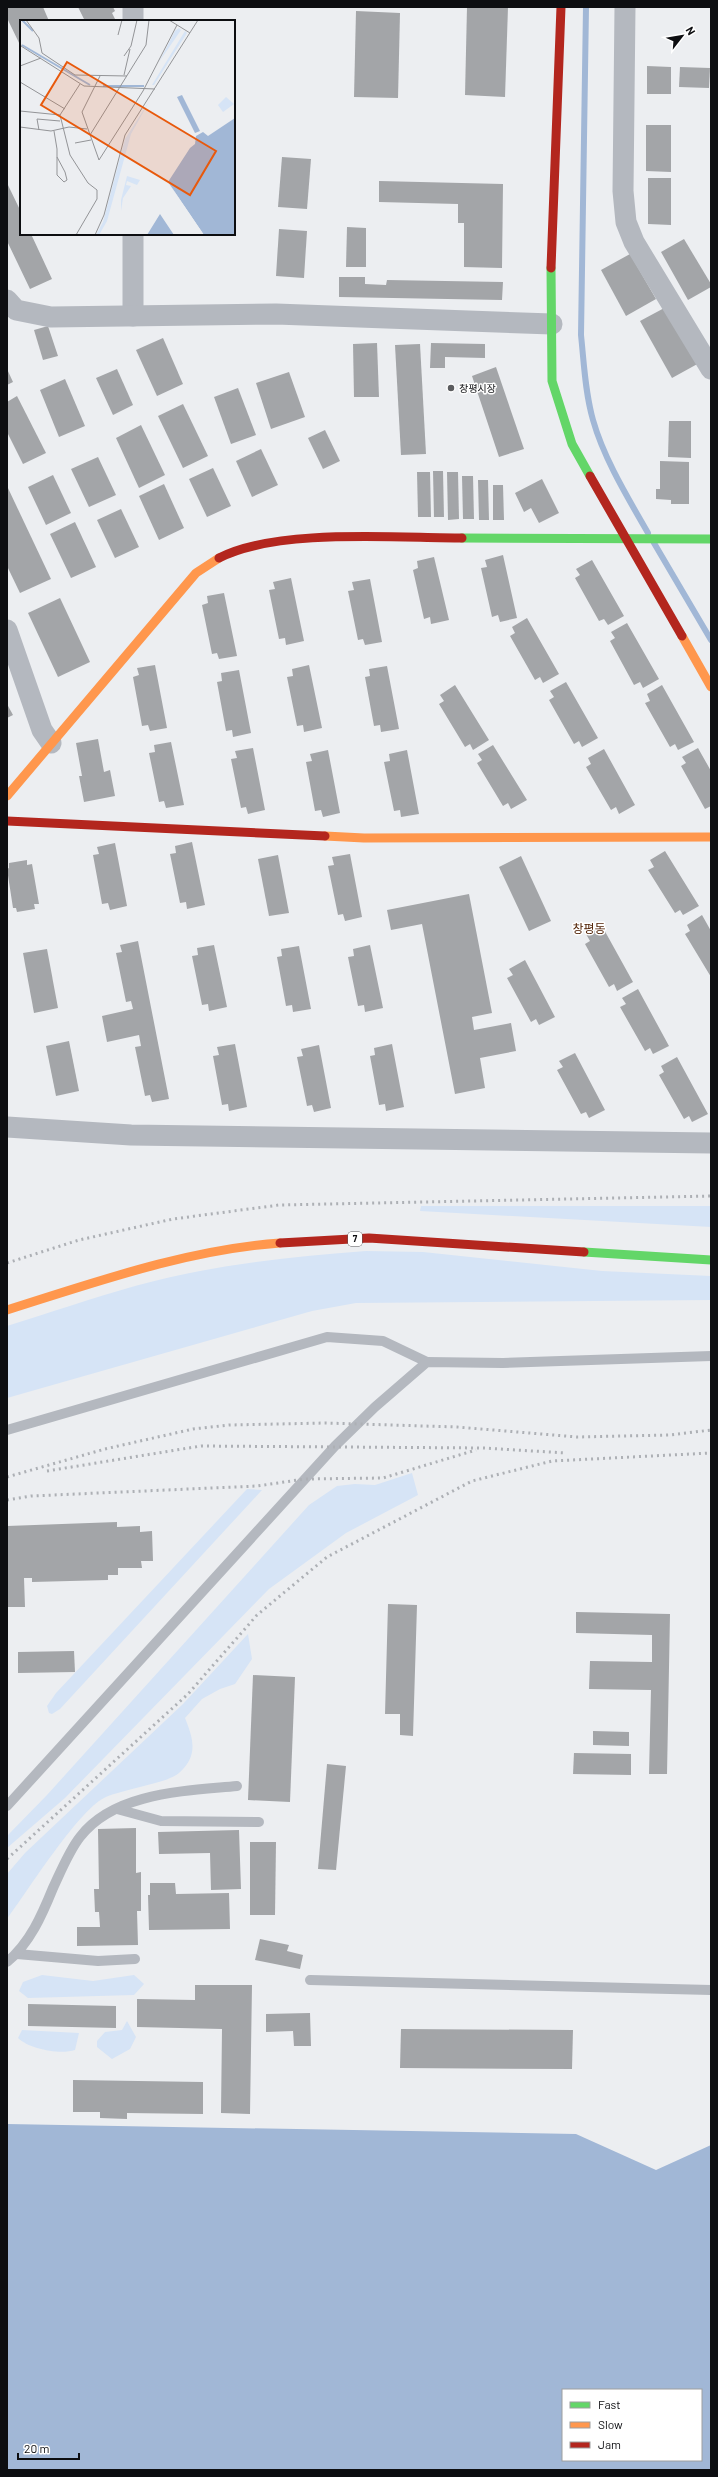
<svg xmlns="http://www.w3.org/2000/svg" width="718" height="2477" viewBox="0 0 718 2477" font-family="Barlow,'Noto Sans KR',sans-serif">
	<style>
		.green { fill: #d6e4f6 }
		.water { fill: #a1b7d6; fill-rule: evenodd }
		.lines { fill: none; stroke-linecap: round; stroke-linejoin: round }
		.stream { stroke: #a1b7d6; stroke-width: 6 }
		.building { fill: #a3a5a8 }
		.lane { stroke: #b4b8bf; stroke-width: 10 }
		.street { stroke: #b4b8bf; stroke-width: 21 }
		.fast { stroke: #63d668; stroke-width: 9 }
		.slow { stroke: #ff974d; stroke-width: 9 }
		.jam { stroke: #b3261e; stroke-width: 9 }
		.rail { stroke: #adb0b5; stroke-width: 3; stroke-dasharray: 2 4; stroke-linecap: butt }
		.poi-dot { fill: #5b5c5f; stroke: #fff; stroke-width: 1.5 }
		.labels { text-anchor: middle; stroke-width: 3; stroke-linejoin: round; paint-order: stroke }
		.shield { fill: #fff; stroke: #565658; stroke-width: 1 }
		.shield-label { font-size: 9px; font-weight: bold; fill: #0d0e11 }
		.poi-label { font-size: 10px; fill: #0d0e11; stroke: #fff; text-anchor: start }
		.quarter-label { font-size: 12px; fill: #502104; stroke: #fff }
		.inset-river { fill: none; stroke: #a1b7d6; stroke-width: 2 }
		.inset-road { fill: none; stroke: #939497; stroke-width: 1 }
		.view { fill: #e8590c; fill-opacity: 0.15; stroke: #e8590c; stroke-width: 2 }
		.inset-edge { fill: none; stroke: #0d0e11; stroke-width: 2 }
	</style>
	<rect width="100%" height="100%" fill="#eceef1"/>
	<g class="green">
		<polygon points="421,1206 711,1206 711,1227 420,1211"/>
		<path d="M 366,1251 L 423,1252 L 602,1271 L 711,1276 L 711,1300 L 356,1303 L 312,1311 L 7,1398 L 7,1326 C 49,1313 92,1298 135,1286 C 210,1265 289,1257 366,1251 Z"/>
		<polygon points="412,1473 418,1495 346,1533 269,1589 65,1798 7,1848 7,1836 47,1795 309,1505 337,1486 355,1484 375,1485"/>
		<polygon points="247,1489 262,1490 60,1709 52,1714 49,1713 47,1706 56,1693"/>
		<path d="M 248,1634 L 252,1659 L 235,1684 L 220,1689 L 202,1699 L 185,1718 C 194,1740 198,1756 179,1773 C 169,1783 119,1790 104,1798 C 77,1812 27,1892 7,1919 L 7,1874 L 25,1853 L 183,1704 Z"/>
		<polygon points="42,1975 93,1981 134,1975 144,1984 134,1995 28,1998 19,1991 23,1982"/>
		<polygon points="127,2021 136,2037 130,2049 112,2059 97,2047 97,2041 105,2032 122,2030"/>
		<path d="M 22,2030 L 79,2033 L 75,2050 C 60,2055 29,2049 18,2038 Z"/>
	</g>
	<path class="water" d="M 7,2124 L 576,2134 L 656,2170 L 711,2145 L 711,2470 L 7,2470 ZM 563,2390 L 701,2390 L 701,2460 L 563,2460 Z"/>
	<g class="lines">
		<g class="stream">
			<path d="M 586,7 L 581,335 C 584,363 585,392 593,420 C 604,459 628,498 648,533"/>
			<polyline points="654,543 711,640"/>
		</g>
	</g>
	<g class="building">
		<polygon points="7,7 43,7 49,21 21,21 21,47 7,18"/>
		<polygon points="78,7 113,7 115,11 112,13 116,21 85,21"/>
		<polygon points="467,7 508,7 505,97 465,95"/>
		<polygon points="356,11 400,13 398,98 354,97"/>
		<polygon points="647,66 671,67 671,94 647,94"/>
		<polygon points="680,67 710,68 709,88 679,87"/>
		<polygon points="646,125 671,125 671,172 646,171"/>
		<polygon points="282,157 311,159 307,209 278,207"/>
		<polygon points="648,178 671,178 671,225 648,224"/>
		<polygon points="379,181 503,184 502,268 464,267 464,223 458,223 458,204 379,202"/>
		<polygon points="7,183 21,212 21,234 31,234 52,279 30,289 7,241"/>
		<polygon points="347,227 366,228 366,267 346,267"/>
		<polygon points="279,229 307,231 304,278 276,276"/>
		<polygon points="684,239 711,284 711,287 688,300 661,252"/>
		<polygon points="630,254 656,299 626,316 601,270"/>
		<polygon points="339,277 365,277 365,284 386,285 387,280 503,282 502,300 339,297"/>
		<polygon points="668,306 701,362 672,378 640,321"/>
		<polygon points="48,326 58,356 43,360 34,330"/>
		<polygon points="163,338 183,384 157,396 136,350"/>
		<polygon points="377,343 379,397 354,397 353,344"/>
		<polygon points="431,343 485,344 485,358 445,357 445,368 430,368"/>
		<polygon points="420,344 426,454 401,455 395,345"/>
		<polygon points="496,367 524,449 499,457 472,376"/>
		<polygon points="7,369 13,382 7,385"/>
		<polygon points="117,369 133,405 113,415 96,378"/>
		<polygon points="289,372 305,417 271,429 256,383"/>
		<polygon points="65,379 85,426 59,437 40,390"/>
		<polygon points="238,388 256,435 231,444 214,397"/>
		<polygon points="17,396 46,453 23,464 7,432 7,402"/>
		<polygon points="183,404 208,456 183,468 158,416"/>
		<polygon points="669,421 691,421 691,458 668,457"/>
		<polygon points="141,425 165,475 139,488 116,438"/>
		<polygon points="325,430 340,461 323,469 308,438"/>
		<polygon points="261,449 278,485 252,497 236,461"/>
		<polygon points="98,457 116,495 89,507 71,469"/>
		<polygon points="660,461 689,462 689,504 671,504 671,500 656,499 656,489 660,489"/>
		<polygon points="213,468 231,506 207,517 189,479"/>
		<polygon points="433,471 443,471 444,517 434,517"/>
		<polygon points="417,472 430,472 431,517 418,517"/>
		<polygon points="447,472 458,472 459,519 448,520"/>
		<polygon points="53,475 71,513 46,525 28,487"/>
		<polygon points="462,476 473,476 474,519 463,519"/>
		<polygon points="542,479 559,513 539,523 531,508 524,512 515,493"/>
		<polygon points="478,480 488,480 489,520 479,520"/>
		<polygon points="164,484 184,528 159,540 139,496"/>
		<polygon points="493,485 503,485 504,520 493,520"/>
		<polygon points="7,486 51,579 20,593 7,566"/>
		<polygon points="121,509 139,547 115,558 97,520"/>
		<polygon points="75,522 96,567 71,578 50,534"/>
		<polygon points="503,555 517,618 500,622 498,615 492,617 481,568 487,567 485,560"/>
		<polygon points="434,557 449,620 431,624 430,617 424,619 413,570 418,568 417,561"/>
		<polygon points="592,560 624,616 608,625 604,619 599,621 575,578 580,575 576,569"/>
		<polygon points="291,578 304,641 286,645 285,638 279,639 269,590 275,589 273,582"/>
		<polygon points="370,579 382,642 365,645 363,639 358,640 348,591 354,590 352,582"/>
		<polygon points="224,593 237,656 219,659 217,653 212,654 202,605 208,603 207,596"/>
		<polygon points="60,598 90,662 58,677 28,613"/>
		<polygon points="527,618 559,674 543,683 540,677 535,680 510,636 515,633 512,627"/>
		<polygon points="627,623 659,679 643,688 640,682 634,685 610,641 615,638 611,632"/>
		<polygon points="155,665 167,728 150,731 148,725 142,726 133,677 139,675 137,668"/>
		<polygon points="309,665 322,728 304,732 303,725 297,726 287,677 293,676 292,669"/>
		<polygon points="387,666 399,729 381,732 380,725 374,726 365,677 370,676 369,669"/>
		<polygon points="239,670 251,733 233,737 232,730 226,731 217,682 222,681 221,673"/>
		<polygon points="566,682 598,738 582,747 579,741 574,744 549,700 554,697 550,691"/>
		<polygon points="455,685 489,740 473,750 470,744 465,747 439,704 444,701 440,695"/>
		<polygon points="662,685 694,742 678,750 675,744 670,747 645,703 650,701 647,694"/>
		<polygon points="7,704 13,715 7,718"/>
		<polygon points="98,739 104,772 110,770 115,796 84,802 79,776 82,776 76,743"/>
		<polygon points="171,742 184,805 166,808 164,801 159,802 149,753 155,752 154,745"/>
		<polygon points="493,745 527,800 511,809 508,803 503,806 477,763 482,760 478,754"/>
		<polygon points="253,748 265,810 248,814 246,807 241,808 231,759 237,758 235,751"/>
		<polygon points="698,748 711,771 711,806 705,809 681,766 686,763 682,757"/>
		<polygon points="604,749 635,805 619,814 616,807 611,810 586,767 591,764 588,758"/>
		<polygon points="328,750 340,813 323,817 321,810 315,811 306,762 312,761 310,754"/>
		<polygon points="407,750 419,814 401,817 400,810 394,811 384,762 390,761 389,754"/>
		<polygon points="192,842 205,905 187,909 186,902 180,903 170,854 176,853 175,846"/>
		<polygon points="115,843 127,906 110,910 108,903 102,904 93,855 99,854 97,847"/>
		<polygon points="665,851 699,906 683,915 680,910 675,913 648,870 654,867 650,860"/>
		<polygon points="350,854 362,917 345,921 343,914 338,915 328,866 334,865 332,857"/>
		<polygon points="278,855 289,913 269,916 258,859"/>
		<polygon points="521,856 551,921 529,931 499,867"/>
		<polygon points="27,860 27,865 32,864 39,904 34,904 35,909 17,912 16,908 13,908 7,869 9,868 9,863"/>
		<polygon points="469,894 492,1013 472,1017 474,1030 511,1023 516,1051 480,1058 485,1088 455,1094 422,924 391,930 387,910"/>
		<polygon points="702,915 711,931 711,977 685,934 690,931 687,925"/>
		<polygon points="602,926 633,982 617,991 614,984 609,987 585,944 590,941 586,934"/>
		<polygon points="138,941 169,1099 152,1102 150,1095 145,1096 135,1047 141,1046 139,1035 107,1042 102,1016 133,1009 131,1001 126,1002 116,953 122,952 120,945"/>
		<polygon points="214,945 227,1007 209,1011 208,1004 202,1005 192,956 198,955 197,948"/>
		<polygon points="370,945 383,1008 365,1012 364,1005 358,1006 348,957 354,956 353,949"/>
		<polygon points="299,946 311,1009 293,1012 292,1005 286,1006 277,957 282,956 281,949"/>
		<polygon points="47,949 58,1008 34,1013 23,953"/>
		<polygon points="525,960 555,1017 539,1025 536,1019 531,1022 507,978 513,975 509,969"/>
		<polygon points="638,989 669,1046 653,1054 650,1048 645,1051 620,1007 626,1004 622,998"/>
		<polygon points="69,1041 79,1091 56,1096 46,1046"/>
		<polygon points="235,1044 247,1107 229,1111 228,1104 222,1105 213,1056 219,1055 217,1047"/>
		<polygon points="392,1044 404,1107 386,1111 385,1104 379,1105 370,1056 375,1055 374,1048"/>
		<polygon points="319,1045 331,1108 314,1112 312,1105 307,1106 297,1057 303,1056 301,1049"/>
		<polygon points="575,1053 605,1110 589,1118 586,1112 581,1114 557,1070 563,1067 559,1061"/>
		<polygon points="677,1057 708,1114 692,1122 689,1116 684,1119 659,1075 664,1072 661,1066"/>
		<polygon points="117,1522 117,1527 140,1526 140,1532 152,1531 153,1561 141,1561 142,1568 118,1568 118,1575 108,1575 108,1580 32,1582 32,1578 24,1578 25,1607 7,1607 7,1526"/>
		<polygon points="388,1604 417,1605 413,1736 400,1735 400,1714 385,1714"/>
		<polygon points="576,1612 670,1614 667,1774 649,1774 651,1690 589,1689 590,1661 652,1662 652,1635 576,1633"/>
		<polygon points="74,1651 75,1672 18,1673 18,1652"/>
		<polygon points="253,1675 295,1677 290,1802 248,1800"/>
		<polygon points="593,1731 629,1732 629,1746 593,1745"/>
		<polygon points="574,1753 631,1754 631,1775 573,1774"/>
		<polygon points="327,1764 346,1766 336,1870 318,1869"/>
		<polygon points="136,1828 136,1873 141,1872 141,1911 137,1911 138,1945 77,1946 77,1927 100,1927 99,1912 95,1912 94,1889 99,1889 98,1829"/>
		<polygon points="239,1830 241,1889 211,1890 210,1853 159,1854 158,1832"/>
		<polygon points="250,1842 276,1842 275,1915 250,1915"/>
		<polygon points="150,1883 175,1883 176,1894 229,1893 230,1929 149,1930 148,1895 150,1895"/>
		<polygon points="260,1939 289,1945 287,1951 303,1955 300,1969 255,1960"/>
		<polygon points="195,1985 252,1985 250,2114 221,2113 222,2029 137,2027 137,1999 195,2000"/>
		<polygon points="28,2004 116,2006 116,2028 28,2026"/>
		<polygon points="310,2013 311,2046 294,2046 293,2031 266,2032 266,2014"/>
		<polygon points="401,2029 573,2030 572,2069 400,2068"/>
		<polygon points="73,2080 203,2082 203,2114 127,2113 127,2119 100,2118 100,2112 73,2112"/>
	</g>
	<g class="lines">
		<g class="lane">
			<polyline points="7,1430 327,1337 383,1341 427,1362"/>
			<polyline points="7,1806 335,1446 375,1407 427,1362 503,1363 711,1356"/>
			<polyline points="117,1809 161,1821 259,1822"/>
			<polyline points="17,1954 98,1961 135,1959"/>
			<path d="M 7,1962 C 30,1943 42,1915 53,1888 C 61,1871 69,1851 80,1837 C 114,1792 186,1791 237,1786"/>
			<polyline points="310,1980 711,1990"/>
		</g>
		<g class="street">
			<polyline points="625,7 623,191 626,222 634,242 711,369"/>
			<polyline points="133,21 133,7"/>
			<polyline points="133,234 133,316"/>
			<polyline points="7,300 16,310 51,317 276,314 552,324"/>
			<polyline points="7,630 42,730 51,743"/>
			<polyline points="7,1127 131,1135 711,1143"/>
		</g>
		<g class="fast">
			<polyline points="551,268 552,381 572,444 590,476"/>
			<polyline points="462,538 711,539"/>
			<polyline points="584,1252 711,1260"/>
		</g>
		<g class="slow">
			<polyline points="682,636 711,687"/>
			<polyline points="7,796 196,573 219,558"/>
			<polyline points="325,836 364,838 711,837"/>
			<path d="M 7,1310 C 96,1282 186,1250 280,1243"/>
		</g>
		<g class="jam">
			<polyline points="551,268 561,7"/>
			<polyline points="590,476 682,636"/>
			<path d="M 219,558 C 277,528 395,538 462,538"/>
			<polyline points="7,821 325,836"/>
			<polyline points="280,1243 369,1238 584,1252"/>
		</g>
		<g class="rail">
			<polyline points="7,1263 79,1240 173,1219 279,1205 711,1196"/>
			<polyline points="47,1471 201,1446 483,1448 566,1453"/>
			<polyline points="7,1477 105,1449 193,1429 229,1425 326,1423 457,1427 577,1437 670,1435 711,1430"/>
			<polyline points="7,1500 31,1496 257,1486 305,1479 383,1478 476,1450"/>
			<polyline points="7,1859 188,1694 257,1615 327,1557 472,1481 552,1461 711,1453"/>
		</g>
	</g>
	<circle class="poi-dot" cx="451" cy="388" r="4"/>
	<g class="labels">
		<rect class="shield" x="348" y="1232" width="14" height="14" rx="3"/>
		<g class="shield-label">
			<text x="355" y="1242">7</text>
		</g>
		<g class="poi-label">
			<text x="459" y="392">창평시장</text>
		</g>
		<g class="quarter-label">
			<text x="589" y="933">창평동</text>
		</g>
	</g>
	<g transform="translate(20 20)">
		<rect width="215" height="215" fill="#eceef1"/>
		<path d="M 159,8 L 161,10 L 139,42 L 155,11 ZM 165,11 L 167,13 L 151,38 L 134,65 L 132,65 ZM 206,77 L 214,84 L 203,92 L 198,85 ZM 130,80 L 111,114 L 87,201 L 79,215 L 76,215 L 83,202 L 105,119 ZM 107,156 L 120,160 L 117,165 L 107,161 L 106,165 L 111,166 L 103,178 L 101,191 L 101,180 Z" fill="#d6e4f6"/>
		<path d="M 162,75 L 180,111 L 175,113 L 157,77 ZM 215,98 L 215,215 L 184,215 L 148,162 L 170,128 L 175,124 L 176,116 L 183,112 L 188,116 ZM 140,194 L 154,215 L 127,215 Z" fill="#a1b7d6"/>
		<path d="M 148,162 L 184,215 L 182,215 Z" fill="#eceef1"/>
		<path class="inset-river" d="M 2,0 L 13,11M 2,25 L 70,65M 83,66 L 124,66"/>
		<path class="inset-road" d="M 6,0 L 19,18 L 22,33 L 55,55 L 107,56M 149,0 L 170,13M 98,15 L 102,0M 0,22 L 1,26 L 64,66 L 135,69M 104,36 L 111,26 L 117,0M 0,46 L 21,38M 104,55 L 110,29M 80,56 L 62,92 L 79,140 L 123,71 L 157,5M 0,62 L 45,89M 0,91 L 40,95 L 60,64M 40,95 L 50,135 L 68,163 L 77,170 L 77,179 L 56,215M 0,107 L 31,111 L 49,107 L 67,109M 19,110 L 17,99 L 40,101M 34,111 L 37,129 L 37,155 L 44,162 L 47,160 L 45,152 L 37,137M 70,115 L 126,25 L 129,0M 55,123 L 71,120M 75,215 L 84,195 L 105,115 L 178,0"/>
		<path class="view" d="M 47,42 L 196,131 L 170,175 L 21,85 Z"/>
		<rect width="215" height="215" class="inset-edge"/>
	</g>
	<rect width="718" height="2477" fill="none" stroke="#0d0e11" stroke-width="16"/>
	<rect x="562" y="2389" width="140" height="72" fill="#ffffff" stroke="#9e9fa0"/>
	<rect x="570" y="2402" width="20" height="6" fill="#63d668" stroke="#9e9fa0"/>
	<text x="598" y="2409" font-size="12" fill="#0d0e11">Fast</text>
	<rect x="570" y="2422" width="20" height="6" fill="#ff974d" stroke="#9e9fa0"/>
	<text x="598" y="2429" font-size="12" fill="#0d0e11">Slow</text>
	<rect x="570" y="2442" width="20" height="6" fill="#b3261e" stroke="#9e9fa0"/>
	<text x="598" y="2449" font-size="12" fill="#0d0e11">Jam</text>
	<g transform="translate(682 36) rotate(59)" stroke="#ffffff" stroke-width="3" paint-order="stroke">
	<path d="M0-3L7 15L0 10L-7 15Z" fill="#0d0e11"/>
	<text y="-6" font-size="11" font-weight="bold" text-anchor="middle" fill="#0d0e11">N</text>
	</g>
	<path d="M18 2453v6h61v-6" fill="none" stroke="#0d0e11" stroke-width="2"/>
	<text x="24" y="2453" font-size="12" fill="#0d0e11" stroke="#ffffff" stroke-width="3" paint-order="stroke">20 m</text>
</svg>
